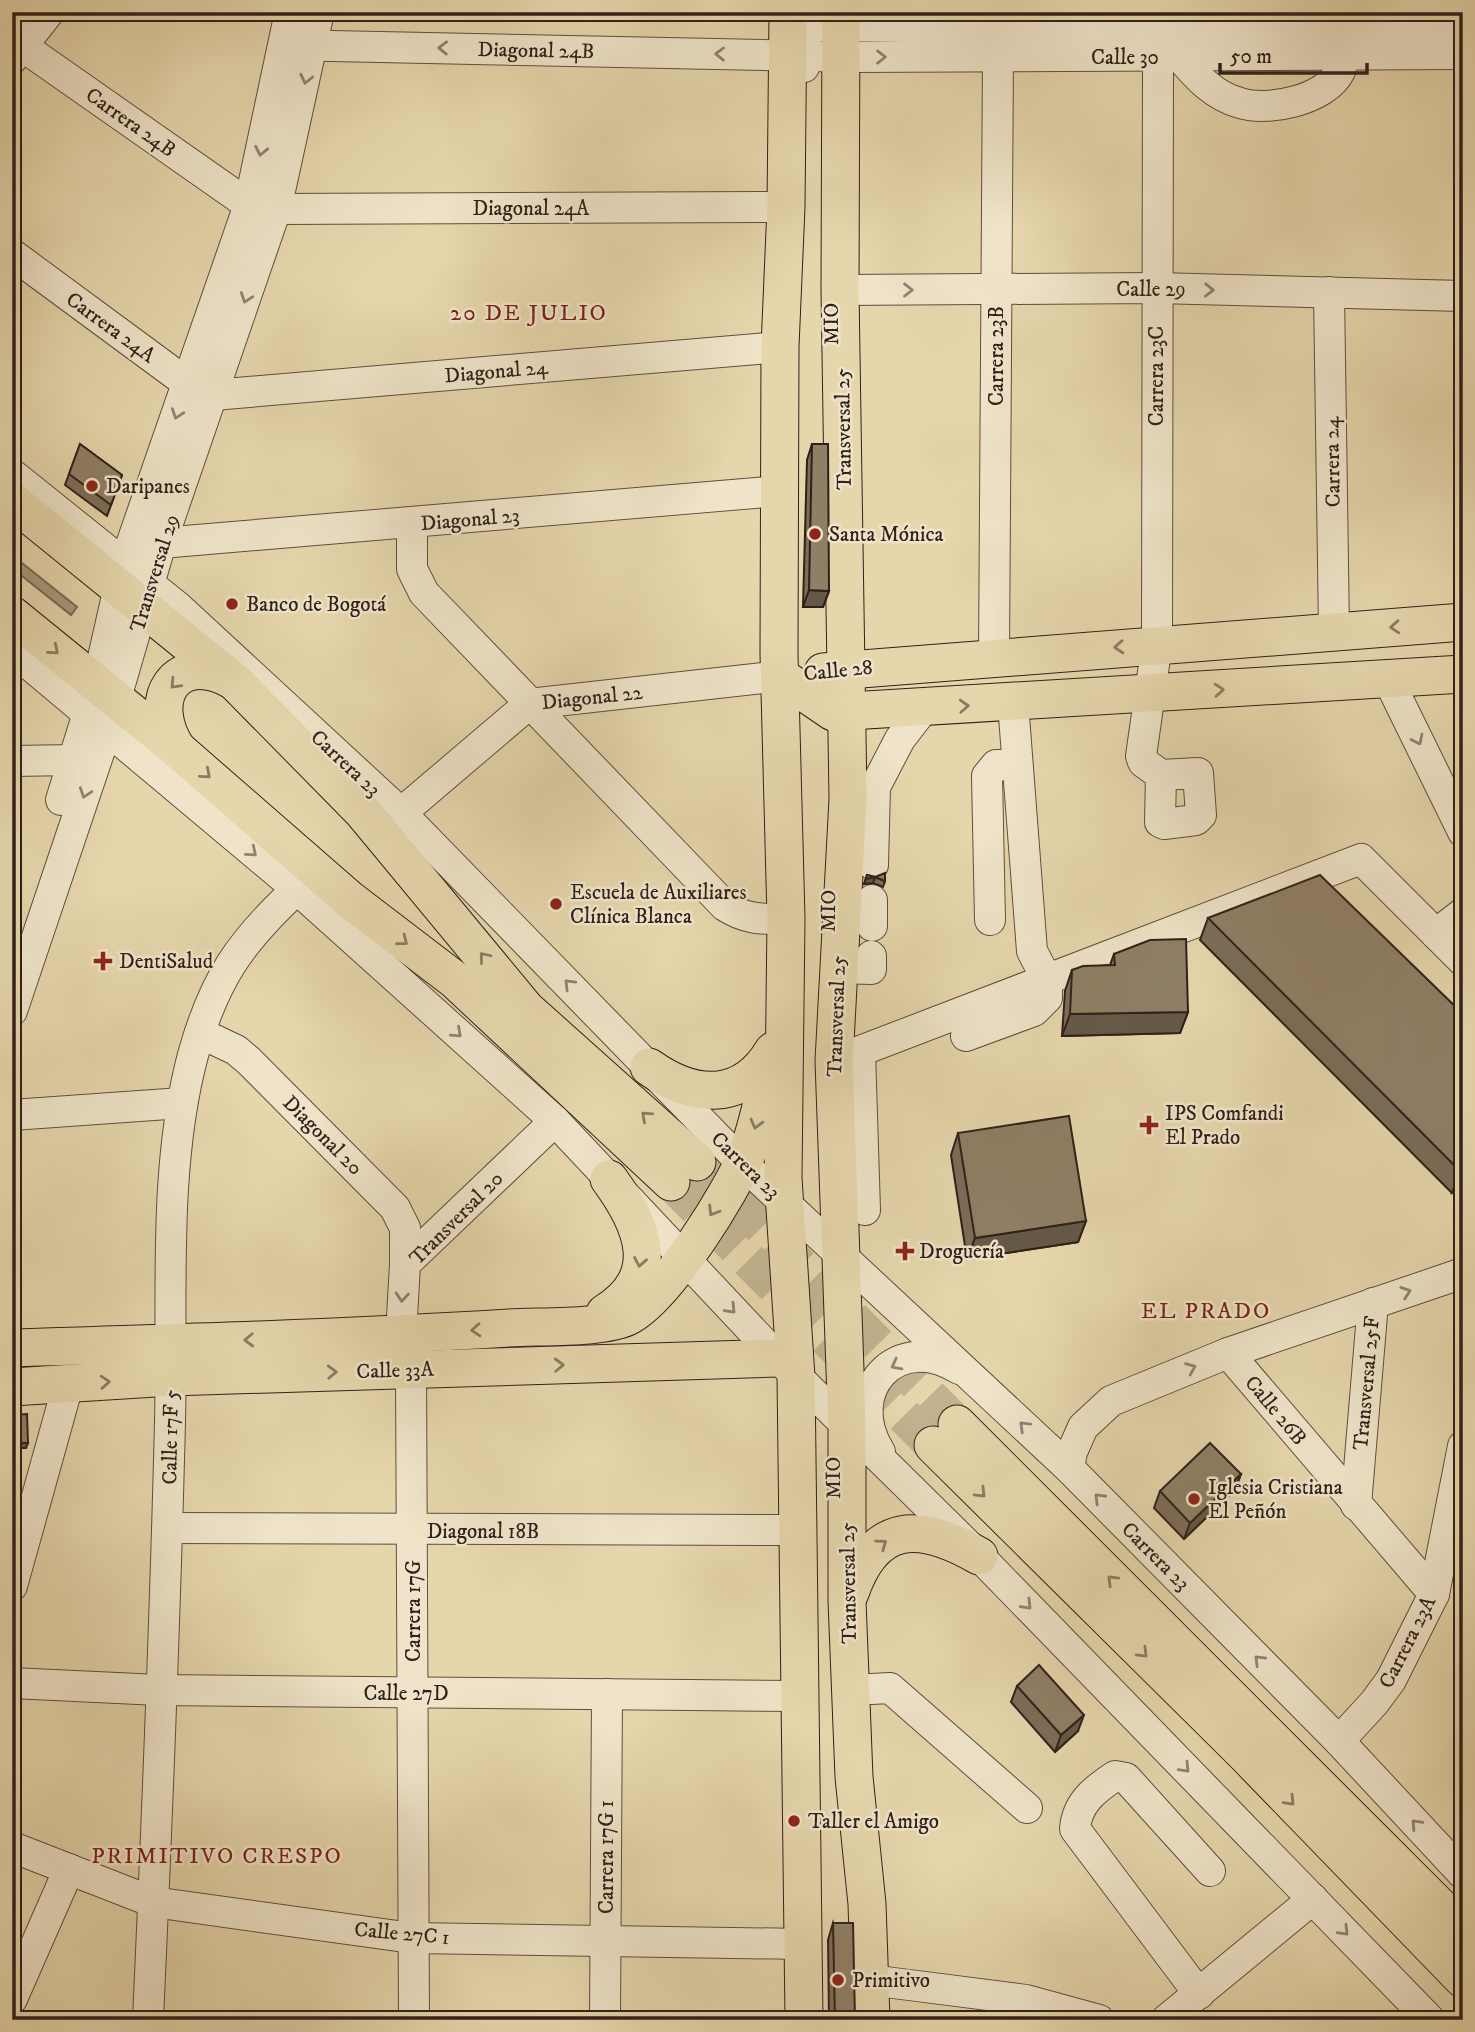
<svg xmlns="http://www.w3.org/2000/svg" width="1475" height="2032" viewBox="0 0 1475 2032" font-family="'IM FELL DW Pica',serif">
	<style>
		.water { fill: #a8987b; stroke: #786855; stroke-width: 2 }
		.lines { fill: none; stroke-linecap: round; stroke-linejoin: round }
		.major-tunnel { stroke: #c2b28f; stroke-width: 37; stroke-dasharray: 37 18; stroke-linecap: butt }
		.minor-casing { stroke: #5e4e3f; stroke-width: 32 }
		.major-casing { stroke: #30201b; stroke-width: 39 }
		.minor { stroke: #efe4c9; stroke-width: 30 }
		.major { stroke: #e6d6ac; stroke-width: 37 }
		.wall { fill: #7b6d58; stroke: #30201b; stroke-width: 2 }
		.shaded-wall { fill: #645947; stroke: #30201b; stroke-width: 2 }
		.building { fill: #8f7f66; stroke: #30201b; stroke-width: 2 }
		.oneway { stroke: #908272 }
		.oneway2 { stroke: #8b7b64 }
		.poi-dot { fill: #8f2418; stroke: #efe4c9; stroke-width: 2.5 }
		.labels { text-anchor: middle; stroke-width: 5; stroke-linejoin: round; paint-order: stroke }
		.street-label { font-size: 21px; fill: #30201b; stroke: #efe4c9 }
		.poi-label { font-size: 21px; fill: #30201b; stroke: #efe4c9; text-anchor: start }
		.neighbourhood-label { font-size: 23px; letter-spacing: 2px; fill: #7a1f14; stroke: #efe4c9 }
	</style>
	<rect width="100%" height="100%" fill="#e6d6ac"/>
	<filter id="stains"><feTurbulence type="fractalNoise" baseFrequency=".00286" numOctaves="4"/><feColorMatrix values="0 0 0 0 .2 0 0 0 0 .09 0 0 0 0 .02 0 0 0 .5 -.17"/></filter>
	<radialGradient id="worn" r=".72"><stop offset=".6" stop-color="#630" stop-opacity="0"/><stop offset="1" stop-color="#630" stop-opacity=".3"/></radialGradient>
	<polygon class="water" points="12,555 77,607 71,615 12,568"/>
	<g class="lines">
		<g class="major-tunnel">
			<polyline points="697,1162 957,1424"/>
			<polyline points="671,1182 933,1445"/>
		</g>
		<defs>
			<g id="minor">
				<polyline points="819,26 1159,30 1463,28"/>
				<polyline points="12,39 249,205"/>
				<polyline points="284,45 854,57 1463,54"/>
				<polyline points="1158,57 1157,644 1141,756 1143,762 1161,775 1160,822 1164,824 1196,820 1201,815 1198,773 1161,775"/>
				<path d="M 1180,57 C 1197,77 1214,96 1240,103 C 1268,112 1326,100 1340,71 C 1342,67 1342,60 1343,55"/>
				<polyline points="12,59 49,12"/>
				<polyline points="804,67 807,12"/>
				<polyline points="276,209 786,207"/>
				<polyline points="12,254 187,383 213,395 780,347"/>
				<polyline points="840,290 1156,288 1463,296"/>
				<polyline points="1329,292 1334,631"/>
				<polyline points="12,474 178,607 401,813 743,1164 1069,1468 1339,1741 1463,1874"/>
				<path d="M 412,524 L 412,569 L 424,593 L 725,906 C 745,919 762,920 786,918"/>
				<polyline points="161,543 779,491"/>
				<polyline points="12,650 297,889 555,1121 778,1358 979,1556 1430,2020"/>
				<polyline points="994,656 998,56"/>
				<polyline points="1388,679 1463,832"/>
				<polyline points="12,761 74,760"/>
				<polyline points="61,800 97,684 124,565 249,205 290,12"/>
				<polyline points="401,813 529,704 780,676"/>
				<polyline points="860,813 874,825 873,865"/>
				<polyline points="874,825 875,787 900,739 924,708"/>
				<polyline points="990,920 987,776 996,765 1017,765"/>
				<polyline points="872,926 872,900"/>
				<polyline points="1436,934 1463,913"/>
				<polyline points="837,968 871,969 871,956"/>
				<polyline points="12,1011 107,729 161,543 276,209 319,12"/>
				<polyline points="200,1033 236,1050 249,1061 395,1208 405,1228 405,1264"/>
				<polyline points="966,1036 1034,1011 1047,998 1047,980 1032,951 1013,703"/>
				<polyline points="860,1052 865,1210"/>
				<polyline points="834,1061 1361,859 1463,961"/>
				<polyline points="12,1115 182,1103"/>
				<polyline points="401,1335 405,1264 555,1121"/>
				<polyline points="1228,1353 1434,1594"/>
				<polyline points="411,1370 414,2020"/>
				<path d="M 880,1452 C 842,1391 897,1330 959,1369"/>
				<polyline points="1069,1468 1072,1452 1083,1427 1111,1401 1228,1353 1463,1273"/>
				<polyline points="1356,1505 1373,1303"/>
				<polyline points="168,1528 798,1530"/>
				<polyline points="12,1586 68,1385"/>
				<polyline points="12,1683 159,1690 800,1696"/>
				<polyline points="852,1690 890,1688 1027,1808"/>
				<polyline points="1339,1741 1374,1703 1391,1680 1434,1594 1463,1446"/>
				<polyline points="12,1847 153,1902 412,1938 803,1944"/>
				<polyline points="870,1980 1026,2000 1099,2020"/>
				<path d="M 1199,1994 L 1075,1829 C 1077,1803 1094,1790 1115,1776 L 1126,1778 L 1210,1871"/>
				<polyline points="12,1999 69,1869"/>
				<path d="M 148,2020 C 157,1821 165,1622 170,1422 C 173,1304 162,1170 193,1055 C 214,979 240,942 297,889"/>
				<polyline points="605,2020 607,1694"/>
				<polyline points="1166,2020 1313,1899"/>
			</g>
			<g id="major">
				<polyline points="788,12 786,207 780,347 779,654 786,918 783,1178 796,1377 804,2020"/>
				<polyline points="841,12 840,290 848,799 834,1061 847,1426 847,1601 854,1777 867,1904 871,2020"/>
				<polyline points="12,501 235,682 362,811 526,1009 697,1162"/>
				<polyline points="12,615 177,749 349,899 455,980 671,1182"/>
				<polyline points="823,672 1463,622"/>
				<polyline points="780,676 833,712 1463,674"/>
				<path d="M 177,749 C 145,700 175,649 232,680"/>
				<path d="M 649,1067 C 694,1099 743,1102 773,1051"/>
				<path d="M 605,1313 C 665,1276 642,1224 609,1179"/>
				<path d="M 12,1348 C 178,1343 343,1338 509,1328 C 538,1326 606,1329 629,1316 C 667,1295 732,1192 748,1151 C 758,1125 763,1096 770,1069"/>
				<polyline points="12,1387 171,1377 778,1358"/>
				<polyline points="957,1424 1463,1930"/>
				<polyline points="933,1445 1243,1752 1463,1979"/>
				<path d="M 850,1593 C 875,1521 919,1522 979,1556"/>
			</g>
		</defs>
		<use href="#minor" class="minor-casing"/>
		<use href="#major" class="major-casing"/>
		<use href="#minor" class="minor"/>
		<use href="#major" class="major"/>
	</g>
	<g class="wall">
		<polygon points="80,444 122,475 107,516 65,485"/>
		<polygon points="812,444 829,591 823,607 803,607 807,460"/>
		<polygon points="867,875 875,877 885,881 883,887 873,883 864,884"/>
		<polygon points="1208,918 1463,1014 1463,1189 1452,1193 1200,940"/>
		<polygon points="1114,954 1188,1012 1180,1033 1062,1036 1065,991 1072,970 1110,965"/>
		<polygon points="958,1133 1086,1221 1078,1242 967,1259 951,1155"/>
		<polygon points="1241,1474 1235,1490 1184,1539 1154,1508 1160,1491"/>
		<polygon points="1017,1686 1078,1731 1055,1752 1011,1702"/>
		<polygon points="833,1923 855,2020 829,2020 828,1940"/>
	</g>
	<g class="shaded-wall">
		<polygon points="809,590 829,591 823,607 803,607"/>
		<polygon points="875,877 873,883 864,884 866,879"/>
		<polygon points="1188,1012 1180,1033 1062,1036 1070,1014"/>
		<polygon points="1463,1170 1463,1189 1452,1193 1460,1171"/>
		<polygon points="1086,1221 1078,1242 967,1259 975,1238"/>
		<polygon points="12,1443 28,1443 26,1448 12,1448"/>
		<polygon points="1241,1474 1235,1490 1184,1539 1190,1523"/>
		<polygon points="1084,1715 1078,1731 1055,1752 1061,1735"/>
	</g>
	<g class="building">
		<polygon points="80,444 122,475 111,505 69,474"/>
		<polygon points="812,444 828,444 829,591 809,590"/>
		<polygon points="885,873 885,881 875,877 866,879 867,875 875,877"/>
		<polygon points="1320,875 1463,1014 1463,1170 1460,1171 1208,918"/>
		<polygon points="1186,939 1188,1012 1070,1014 1072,970 1083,966 1115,965 1114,954 1150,940"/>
		<polygon points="1069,1116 1086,1221 975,1238 958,1133"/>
		<polygon points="27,1414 28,1443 12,1443 12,1415"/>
		<polygon points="1210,1443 1241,1474 1190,1523 1160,1491"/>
		<polygon points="1039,1665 1084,1715 1061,1735 1017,1686"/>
		<polygon points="833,1923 853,1923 855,2020 835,2020"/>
	</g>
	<defs><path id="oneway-chevron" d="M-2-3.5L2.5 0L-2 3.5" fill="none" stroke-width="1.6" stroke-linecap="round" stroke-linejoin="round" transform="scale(1.75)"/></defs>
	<g class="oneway">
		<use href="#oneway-chevron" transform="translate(443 48) rotate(-179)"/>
		<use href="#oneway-chevron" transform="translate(720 54) rotate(-179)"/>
		<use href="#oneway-chevron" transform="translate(881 57)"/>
		<use href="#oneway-chevron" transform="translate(306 79) rotate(103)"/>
		<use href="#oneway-chevron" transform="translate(261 151) rotate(102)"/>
		<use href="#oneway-chevron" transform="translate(908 290)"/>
		<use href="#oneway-chevron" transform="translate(1209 290) rotate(1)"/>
		<use href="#oneway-chevron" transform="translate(246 298) rotate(109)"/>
		<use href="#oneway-chevron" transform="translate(177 414) rotate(109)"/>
		<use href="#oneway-chevron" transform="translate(1418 740) rotate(64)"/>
		<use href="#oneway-chevron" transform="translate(85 793) rotate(108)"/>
		<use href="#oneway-chevron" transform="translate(252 852) rotate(40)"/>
		<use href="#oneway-chevron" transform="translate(569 984) rotate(-135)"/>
		<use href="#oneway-chevron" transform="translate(457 1033) rotate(42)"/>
		<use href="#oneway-chevron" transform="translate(1406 1292) rotate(-19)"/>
		<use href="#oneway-chevron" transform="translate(402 1297) rotate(95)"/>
		<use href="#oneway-chevron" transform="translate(731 1309) rotate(46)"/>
		<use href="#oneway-chevron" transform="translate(896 1365) rotate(152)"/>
		<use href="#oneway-chevron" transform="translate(1191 1368) rotate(-22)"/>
		<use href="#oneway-chevron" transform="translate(1024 1426) rotate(-136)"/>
		<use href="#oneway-chevron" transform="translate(1099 1498) rotate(-135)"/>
		<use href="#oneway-chevron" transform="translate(1027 1605) rotate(46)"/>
		<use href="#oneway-chevron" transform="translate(1259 1660) rotate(-135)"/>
		<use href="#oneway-chevron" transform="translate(1185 1768) rotate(46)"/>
		<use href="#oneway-chevron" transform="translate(1416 1824) rotate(-133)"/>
		<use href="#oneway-chevron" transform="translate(1344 1931) rotate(46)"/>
	</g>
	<g class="oneway2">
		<use href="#oneway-chevron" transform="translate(1395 627) rotate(176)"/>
		<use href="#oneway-chevron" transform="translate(1119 647) rotate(176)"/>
		<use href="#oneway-chevron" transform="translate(54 650) rotate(40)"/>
		<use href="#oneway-chevron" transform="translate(175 684) rotate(133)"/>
		<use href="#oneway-chevron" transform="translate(1219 690) rotate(-4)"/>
		<use href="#oneway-chevron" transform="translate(964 706) rotate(-3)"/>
		<use href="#oneway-chevron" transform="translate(206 774) rotate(41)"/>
		<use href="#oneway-chevron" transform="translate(403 941) rotate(38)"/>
		<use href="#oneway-chevron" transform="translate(484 957) rotate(-130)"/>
		<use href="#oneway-chevron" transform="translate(646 1116) rotate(-138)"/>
		<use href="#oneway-chevron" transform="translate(756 1124) rotate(105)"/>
		<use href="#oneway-chevron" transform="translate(713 1211) rotate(122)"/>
		<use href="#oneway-chevron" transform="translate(640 1262) rotate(100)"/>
		<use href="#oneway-chevron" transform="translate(476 1330) rotate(176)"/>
		<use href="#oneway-chevron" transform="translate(249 1340) rotate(178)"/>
		<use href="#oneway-chevron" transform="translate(559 1365) rotate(-2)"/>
		<use href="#oneway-chevron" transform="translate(332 1372) rotate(-2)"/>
		<use href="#oneway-chevron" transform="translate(105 1382) rotate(-4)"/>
		<use href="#oneway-chevron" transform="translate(981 1493) rotate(45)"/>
		<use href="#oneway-chevron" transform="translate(882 1544) rotate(-36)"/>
		<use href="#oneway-chevron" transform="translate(1112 1580) rotate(-135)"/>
		<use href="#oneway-chevron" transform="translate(1143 1653) rotate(45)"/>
		<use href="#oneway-chevron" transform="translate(1290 1801) rotate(46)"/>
	</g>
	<g class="poi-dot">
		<circle cx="92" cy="486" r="7"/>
		<circle cx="815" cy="534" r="7"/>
		<circle cx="232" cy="604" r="7"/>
		<circle cx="556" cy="904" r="7"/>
		<path d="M99.5 950.5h7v7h7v7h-7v7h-7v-7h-7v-7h7z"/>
		<path d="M1145.5 1114.5h7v7h7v7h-7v7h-7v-7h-7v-7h7z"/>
		<path d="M901.5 1240.5h7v7h7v7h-7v7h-7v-7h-7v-7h7z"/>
		<circle cx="1194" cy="1499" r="7"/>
		<circle cx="794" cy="1821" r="7"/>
		<circle cx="838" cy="1980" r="7"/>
	</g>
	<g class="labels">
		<g class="street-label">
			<text transform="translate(536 50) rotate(1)" y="7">Diagonal 24B</text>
			<text x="1125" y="64">Calle 30</text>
			<text transform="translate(131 122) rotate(35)" y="7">Carrera 24B</text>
			<text x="531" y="215">Diagonal 24A</text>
			<text x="1151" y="296">Calle 29</text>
			<text transform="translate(831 324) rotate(-91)" y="7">MIO</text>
			<text transform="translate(111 327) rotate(36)" y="7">Carrera 24A</text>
			<text transform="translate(996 356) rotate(-90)" y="7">Carrera 23B</text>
			<text transform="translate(496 371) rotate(-5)" y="7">Diagonal 24</text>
			<text transform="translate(1156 376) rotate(-90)" y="7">Carrera 23C</text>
			<text transform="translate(843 429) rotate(-91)" y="7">Transversal 25</text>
			<text transform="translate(1332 462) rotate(-91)" y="7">Carrera 24</text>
			<text transform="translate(470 519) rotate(-5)" y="7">Diagonal 23</text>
			<text transform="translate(154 573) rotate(-73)" y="7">Transversal 29</text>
			<text transform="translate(838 670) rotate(-6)" y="7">Calle 28</text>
			<text transform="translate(592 697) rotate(-6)" y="7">Diagonal 22</text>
			<text transform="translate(346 763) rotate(43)" y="7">Carrera 23</text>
			<text transform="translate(828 911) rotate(-89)" y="7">MIO</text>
			<text transform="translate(836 1016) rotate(-88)" y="7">Transversal 25</text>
			<text transform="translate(323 1135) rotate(45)" y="7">Diagonal 20</text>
			<text transform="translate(746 1165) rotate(44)" y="7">Carrera 23</text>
			<text transform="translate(456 1218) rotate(-45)" y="7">Transversal 20</text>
			<text transform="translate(395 1370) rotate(-2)" y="7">Calle 33A</text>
			<text transform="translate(1366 1383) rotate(-85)" y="7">Transversal 25F</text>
			<text transform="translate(1276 1410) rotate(50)" y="7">Calle 26B</text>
			<text transform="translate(170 1437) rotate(-89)" y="7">Calle 17F 5</text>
			<text transform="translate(833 1478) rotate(-91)" y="7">MIO</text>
			<text x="483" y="1538">Diagonal 18B</text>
			<text transform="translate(1156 1556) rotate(45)" y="7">Carrera 23</text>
			<text transform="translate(848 1583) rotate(-91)" y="7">Transversal 25</text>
			<text transform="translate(413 1611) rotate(-90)" y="7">Carrera 17G</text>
			<text transform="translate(1407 1642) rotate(-63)" y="7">Carrera 23A</text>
			<text x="406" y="1700">Calle 27D</text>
			<text transform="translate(606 1857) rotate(-90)" y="7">Carrera 17G 1</text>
			<text transform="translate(402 1933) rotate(5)" y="7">Calle 27C 1</text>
		</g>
		<g class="poi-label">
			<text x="106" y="493">Daripanes</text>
			<text x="829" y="541">Santa Mónica</text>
			<text x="246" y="611">Banco de Bogotá</text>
			<text x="570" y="899">Escuela de Auxiliares<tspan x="570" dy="24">Clínica Blanca</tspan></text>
			<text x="119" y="968">DentiSalud</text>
			<text x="1165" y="1120">IPS Comfandi<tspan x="1165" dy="24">El Prado</tspan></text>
			<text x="919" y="1258">Droguería</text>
			<text x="1208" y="1494">Iglesia Cristiana<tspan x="1208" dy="24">El Peñón</tspan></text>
			<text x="808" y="1828">Taller el Amigo</text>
			<text x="852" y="1987">Primitivo</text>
		</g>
		<g class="neighbourhood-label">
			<text x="529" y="320">20 DE JULIO</text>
			<text x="1206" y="1318">EL PRADO</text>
			<text x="217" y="1863">PRIMITIVO CRESPO</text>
		</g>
	</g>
	<rect width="1475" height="2032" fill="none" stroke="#e6d6ac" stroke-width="42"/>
	<rect x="14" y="14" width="1447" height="2004" fill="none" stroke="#30201b" stroke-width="3.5"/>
	<rect x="21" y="21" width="1433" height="1990" fill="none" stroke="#30201b" stroke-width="2"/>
	<path d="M1220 63v10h147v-10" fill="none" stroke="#30201b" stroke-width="3.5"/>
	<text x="1230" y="63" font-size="21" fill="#30201b" stroke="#efe4c9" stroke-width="5" paint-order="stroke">50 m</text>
	<rect width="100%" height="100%" filter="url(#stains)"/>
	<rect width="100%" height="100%" fill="url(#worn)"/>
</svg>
